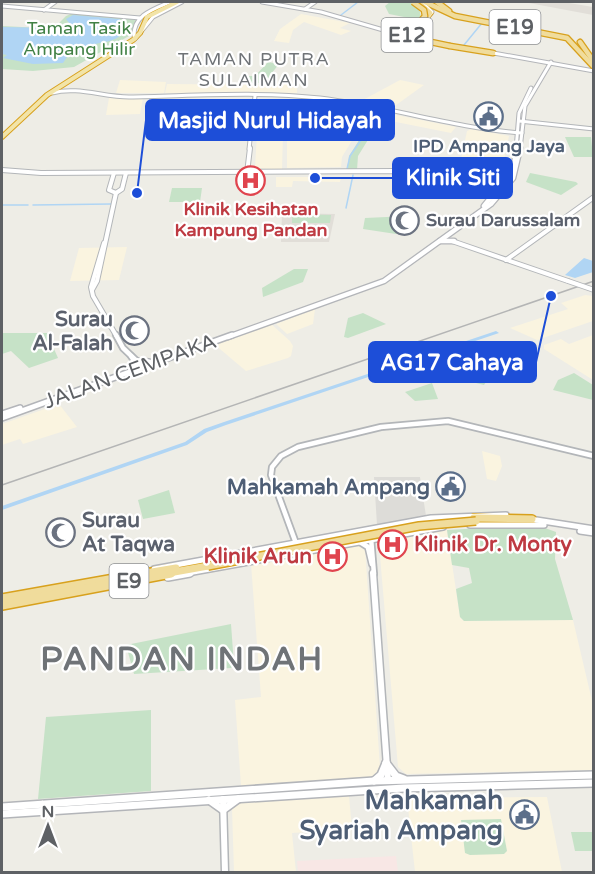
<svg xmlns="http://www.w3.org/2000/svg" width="595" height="874" viewBox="0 0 595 874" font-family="'Varela Round',sans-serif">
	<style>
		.commercial { fill: #faf4e0 }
		.industrial { fill: #dddcd8 }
		.education { fill: #e1ded8 }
		.medical { fill: #f8e7e5 }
		.green { fill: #c6e2c7 }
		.water { fill: #b0d5f4 }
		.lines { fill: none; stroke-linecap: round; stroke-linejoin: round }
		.stream { stroke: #b0d5f4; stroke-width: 1.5 }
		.tertiary-far3-casing { stroke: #b3b6b9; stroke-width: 5 }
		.tertiary-far2-casing { stroke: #b3b6b9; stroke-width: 6 }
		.tertiary-far1-casing { stroke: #b3b6b9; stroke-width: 8 }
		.tertiary-casing { stroke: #b3b6b9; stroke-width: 9 }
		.secondary-far3-casing { stroke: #b3b5b9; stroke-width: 5 }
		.secondary-far2-casing { stroke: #b3b5b9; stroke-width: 7 }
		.secondary-far1-casing { stroke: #b3b5b9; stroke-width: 8 }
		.secondary-casing { stroke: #b3b5b9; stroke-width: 10 }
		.trunk-casing { stroke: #d8a11d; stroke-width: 6 }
		.motorway-far2-casing { stroke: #d8a11d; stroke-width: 7 }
		.motorway-far1-casing { stroke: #d8a11d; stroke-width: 10 }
		.motorway-casing { stroke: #d8a11d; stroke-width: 12 }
		.tertiary-far3 { stroke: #fff; stroke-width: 3 }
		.tertiary-far2 { stroke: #fff; stroke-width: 4 }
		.tertiary-far1 { stroke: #fff; stroke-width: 4.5 }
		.tertiary { stroke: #fff; stroke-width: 6 }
		.secondary-far3 { stroke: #fff; stroke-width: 3 }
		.secondary-far2 { stroke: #fff; stroke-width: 4.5 }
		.secondary-far1 { stroke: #fff; stroke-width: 5 }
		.secondary { stroke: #fff; stroke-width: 7 }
		.trunk { stroke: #f2e4a8; stroke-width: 4 }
		.motorway-far2 { stroke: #f0dc9c; stroke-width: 4.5 }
		.motorway-far1 { stroke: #f0dc9c; stroke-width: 7 }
		.motorway { stroke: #f0dc9c; stroke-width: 9 }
		.tram { stroke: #b4b5b5; stroke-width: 1.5 }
		.tertiary-bridge-casing { stroke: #b3b6b9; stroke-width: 6; stroke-linecap: butt }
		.motorway-bridge-far1-casing { stroke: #d8a11d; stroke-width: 7; stroke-linecap: butt }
		.motorway-bridge-casing { stroke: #d8a11d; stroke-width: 10; stroke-linecap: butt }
		.tertiary-bridge { stroke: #fff; stroke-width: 4 }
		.motorway-bridge-far1 { stroke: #f0dc9c; stroke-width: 4.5 }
		.motorway-bridge { stroke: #f0dc9c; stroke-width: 7 }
		.labels { text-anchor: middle; stroke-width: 4.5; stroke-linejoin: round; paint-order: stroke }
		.far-park-label { font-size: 18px; fill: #418145; stroke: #fff }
		.far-neighbourhood-label { font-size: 18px; letter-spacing: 1.5px; fill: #6f7377; stroke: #fff }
		.far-service-label { font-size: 18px; font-weight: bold; fill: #4e5e75; stroke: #fff }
		.far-health-label { font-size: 18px; font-weight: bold; fill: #be3a42; stroke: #fff }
		.far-worship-label { font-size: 18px; font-weight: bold; fill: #5b616d; stroke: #fff; text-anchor: start }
		.shield { fill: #fff; stroke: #8e9093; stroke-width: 1.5 }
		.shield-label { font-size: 20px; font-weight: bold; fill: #5e6165 }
		.worship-label { font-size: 21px; font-weight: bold; fill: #5b616d; stroke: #fff; text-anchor: end }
		.street-label { font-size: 21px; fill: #5e6165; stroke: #fff }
		.service-label { font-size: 21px; font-weight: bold; fill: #4e5e75; stroke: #fff; text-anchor: end }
		.health-label { font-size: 21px; font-weight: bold; fill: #be3a42; stroke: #fff; text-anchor: start }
		.near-service-label { font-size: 26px; font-weight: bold; fill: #4e5e75; stroke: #fff; text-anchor: end }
		.near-district-label { font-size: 33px; font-weight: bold; letter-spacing: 1.5px; fill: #6f7377; stroke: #fff }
		.leader { fill: none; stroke: #1d4ed8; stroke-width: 2 }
		.callout-dot { fill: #1d4ed8; stroke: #fff; stroke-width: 2 }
		.callout { fill: #1d4ed8; stroke: #1d4ed8; stroke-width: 2 }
		.callout-label { font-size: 22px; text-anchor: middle; font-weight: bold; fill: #fff }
	</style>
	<rect width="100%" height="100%" fill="#eeede6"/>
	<g class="commercial">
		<polygon points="301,14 350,23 340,28 351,31 341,35 304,22 293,30 289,43 274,41 280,29"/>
		<polygon points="120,80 121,80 166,82 164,93 116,93"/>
		<polygon points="400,80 424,85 392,108 361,101"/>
		<polygon points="273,82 297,82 297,93 165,93 167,84 272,85"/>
		<polygon points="109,98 143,98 140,114 106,115"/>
		<polygon points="386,113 456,127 451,133 391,121 383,116"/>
		<polygon points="472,129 509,136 501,174 459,169 467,131"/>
		<polygon points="257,133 283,133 282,170 255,168"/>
		<polygon points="287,134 356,134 342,157 341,167 287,168"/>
		<polygon points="276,177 341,177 340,182 293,181 292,187 276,187"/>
		<polygon points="127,247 119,280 70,281 79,248"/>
		<polygon points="585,295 593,296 593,321 537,340 510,328 568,309 561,303"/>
		<polygon points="315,309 313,324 287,334 276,324"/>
		<polygon points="270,323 290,341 293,346 291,356 288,358 246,371 214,344"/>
		<polygon points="593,335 593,380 544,349 544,345 561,339 569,344"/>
		<polygon points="59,404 77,427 23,444 20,439 2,445 2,424"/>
		<polygon points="482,451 500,456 502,466 496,481 487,479"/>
		<polygon points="447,530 460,617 464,621 573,620 593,705 593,770 406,774 398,767 379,544 380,539"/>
		<polygon points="358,544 365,548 380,767 373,777 241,786 235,700 261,697 251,564"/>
		<polygon points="349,796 352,829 292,833 296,872 234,872 232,808 239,803"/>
		<polygon points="547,797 562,872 415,872 407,798"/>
	</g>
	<polygon class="industrial" points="374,477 420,477 426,516 377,525"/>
	<g class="education">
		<polygon points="531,2 563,2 593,7 593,15 529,3"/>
		<polygon points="282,213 335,214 329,242 281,242"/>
	</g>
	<polygon class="medical" points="396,856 398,872 298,872 297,861"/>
	<g class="green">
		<polygon points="390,2 410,2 419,8 421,17 419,20 389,14 385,6"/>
		<polygon points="73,13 137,18 129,36 74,67 33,71 2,69 2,26 42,28 45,25 56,26 66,16"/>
		<polygon points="268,62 279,64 271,74 271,83 248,83 249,76 255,76"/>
		<polygon points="363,134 371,135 358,156 357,170 347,170 349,156"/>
		<polygon points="565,137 591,137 593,157 574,157"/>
		<polygon points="530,173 576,182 578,184 561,195 526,182"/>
		<polygon points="172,188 202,188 200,202 169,202"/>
		<polygon points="292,214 331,215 330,223 292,223"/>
		<polygon points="408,216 420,218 396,234 363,229 365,218"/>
		<polygon points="294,269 308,269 303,282 263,297 262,288"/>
		<polygon points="363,313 386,324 348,338 344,337 348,318"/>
		<polygon points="2,333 47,333 58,358 29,368 11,351 2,354"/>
		<polygon points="444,353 454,362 462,359 456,369 489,377 484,385 440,374 424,360"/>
		<polygon points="574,373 593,385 593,400 553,390 558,380"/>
		<polygon points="432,383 438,399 415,401 405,392"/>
		<polygon points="169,490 175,513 143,519 138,500"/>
		<polygon points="520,526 545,528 556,532 555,559 573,620 464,621 460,617 456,589 472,583 469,568 452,565 447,530"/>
		<polygon points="231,624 234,665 231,668 134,674 126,645"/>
		<polygon points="151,710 151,791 38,799 46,717"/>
		<polygon points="501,819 507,851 504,854 470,855 465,853 461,820"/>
		<polygon points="571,832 593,832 593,851 575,851"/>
	</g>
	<g class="water">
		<path d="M 73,15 L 120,19 L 120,36 C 110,44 96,41 87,48 C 78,55 80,55 67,57 L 63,63 L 33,64 L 3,58 L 7,55 L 2,54 L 2,27 L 58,28 L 70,24 L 66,19 Z"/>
		<polygon points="584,258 593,261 593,272 575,278 565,275"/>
		<polygon points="496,331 499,333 226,425 207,432 187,445 2,510 2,506 185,442 204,429 224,422"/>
	</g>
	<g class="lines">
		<g class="stream">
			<polyline points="341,15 358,2"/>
			<polyline points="464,45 482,23"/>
			<polyline points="347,169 350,156 378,115"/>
			<polyline points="2,205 28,205"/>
			<polyline points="33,205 111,204"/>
			<polyline points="346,208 353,175"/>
		</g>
		<defs>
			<g id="tertiary-far3">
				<polyline points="422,2 432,12 425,21"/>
				<polyline points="2,6 140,18"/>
				<polyline points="305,9 315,2"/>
				<polyline points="44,10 55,2"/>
				<polyline points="398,34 405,34 414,26"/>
				<path d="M 52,93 C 77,86 103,97 129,97 C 192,96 257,91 320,98 C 388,106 453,128 522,133"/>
				<polyline points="519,121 594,129"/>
				<polyline points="249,149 255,96"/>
			</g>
			<g id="tertiary-far2">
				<polyline points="2,170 41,173 396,171 503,184"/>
				<polyline points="114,173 109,190 116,193"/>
				<polyline points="247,173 250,148"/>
				<polyline points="452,241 568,281"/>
				<polyline points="104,243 91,287 93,296 117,337"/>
				<polyline points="506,260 594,197"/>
				<polyline points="92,290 97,281 116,193 122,189 126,173"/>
			</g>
			<g id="tertiary-far1">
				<polyline points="116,335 123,348 143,367"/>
				<polyline points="131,356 139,368"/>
				<polyline points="371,538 374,574"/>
				<polyline points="297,546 271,475 272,467 281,456 298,447 381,427 448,421 594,456"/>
			</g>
			<g id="tertiary">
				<polyline points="373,573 388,781"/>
				<polyline points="223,799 225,872"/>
			</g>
			<g id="secondary-far3">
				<polyline points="262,2 321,12 411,38"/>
				<path d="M 134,36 C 133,15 154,9 170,2"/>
				<polyline points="135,39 153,17 182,2"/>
				<polyline points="488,52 594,71"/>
				<polyline points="516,149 519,113 531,88"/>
				<polyline points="520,149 525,106 551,62"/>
			</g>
			<g id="secondary-far2">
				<polyline points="484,206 514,169 516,148"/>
				<polyline points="440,241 454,241"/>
				<polyline points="228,337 384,281 491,204 513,178 520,148"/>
			</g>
			<g id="secondary-far1">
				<polyline points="137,361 149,362"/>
				<polyline points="2,414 20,408"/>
				<polyline points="2,418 232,335"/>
				<polyline points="530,519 594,529"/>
				<polyline points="470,525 544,525"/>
				<polyline points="580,531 594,533"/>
				<polyline points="360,542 368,547 372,564"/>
				<polyline points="154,569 431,518 506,515"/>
				<polyline points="182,574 443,527"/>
			</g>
			<g id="secondary">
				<polyline points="168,577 190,573"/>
				<polyline points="386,763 396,776 404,779"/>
				<polyline points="374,781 381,775 386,763"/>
				<polyline points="209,800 223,810 238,799"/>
				<polyline points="2,807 374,781 594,775"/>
				<polyline points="2,814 404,788 594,783"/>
			</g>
			<polyline id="trunk" points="2,137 47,95 133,40 140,33 147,17 177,2"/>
			<g id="motorway-far2">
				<polyline points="425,2 455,16 567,38 594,67"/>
				<polyline points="437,2 449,11"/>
				<polyline points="415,30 430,13 418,2"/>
				<polyline points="580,42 594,62"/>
				<polyline points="450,46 493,53"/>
			</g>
			<g id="motorway-far1">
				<polyline points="474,518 532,519"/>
				<polyline points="140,574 176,568"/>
				<polyline points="163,574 208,566"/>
			</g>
			<g id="motorway">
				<polyline points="2,599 148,573"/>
				<polyline points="2,605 171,573"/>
			</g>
		</defs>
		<use href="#tertiary-far3" class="tertiary-far3-casing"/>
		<use href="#tertiary-far2" class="tertiary-far2-casing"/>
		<use href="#tertiary-far1" class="tertiary-far1-casing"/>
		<use href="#tertiary" class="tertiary-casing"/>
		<use href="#secondary-far3" class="secondary-far3-casing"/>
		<use href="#secondary-far2" class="secondary-far2-casing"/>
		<use href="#secondary-far1" class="secondary-far1-casing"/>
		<use href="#secondary" class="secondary-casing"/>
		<use href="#trunk" class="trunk-casing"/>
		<use href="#motorway-far2" class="motorway-far2-casing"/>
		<use href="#motorway-far1" class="motorway-far1-casing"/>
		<use href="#motorway" class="motorway-casing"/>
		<use href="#tertiary-far3" class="tertiary-far3"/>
		<use href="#tertiary-far2" class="tertiary-far2"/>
		<use href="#tertiary-far1" class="tertiary-far1"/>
		<use href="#tertiary" class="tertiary"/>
		<use href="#secondary-far3" class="secondary-far3"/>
		<use href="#secondary-far2" class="secondary-far2"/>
		<use href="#secondary-far1" class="secondary-far1"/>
		<use href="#secondary" class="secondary"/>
		<use href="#trunk" class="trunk"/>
		<use href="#motorway-far2" class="motorway-far2"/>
		<use href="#motorway-far1" class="motorway-far1"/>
		<use href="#motorway" class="motorway"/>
		<polyline class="tram" points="2,485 594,281"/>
		<defs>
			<polyline id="tertiary-bridge" points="568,281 594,290"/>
			<polyline id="motorway-bridge-far1" points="413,2 424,10 425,16 407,37 450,46"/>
			<polyline id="motorway-bridge" points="208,566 419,526 476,521"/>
		</defs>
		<use href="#tertiary-bridge" class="tertiary-bridge-casing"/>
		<use href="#motorway-bridge-far1" class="motorway-bridge-far1-casing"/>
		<use href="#motorway-bridge" class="motorway-bridge-casing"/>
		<use href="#tertiary-bridge" class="tertiary-bridge"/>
		<use href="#motorway-bridge-far1" class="motorway-bridge-far1"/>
		<use href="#motorway-bridge" class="motorway-bridge"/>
	</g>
	<defs>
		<symbol id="civic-ring" viewBox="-11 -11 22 22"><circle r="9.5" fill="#fff" stroke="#5c6f8a" stroke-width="1.5"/><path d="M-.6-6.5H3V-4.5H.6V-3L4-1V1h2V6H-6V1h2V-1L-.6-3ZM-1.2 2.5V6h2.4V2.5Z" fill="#5c6f8a"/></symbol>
		<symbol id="hospital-ring" viewBox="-11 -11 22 22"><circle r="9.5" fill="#fff" stroke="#e0444e" stroke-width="1.5"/><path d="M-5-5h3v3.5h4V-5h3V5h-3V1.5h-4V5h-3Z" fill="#e0444e"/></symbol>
		<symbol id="mosque-ring" viewBox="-11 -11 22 22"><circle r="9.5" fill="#fff" stroke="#6b7280" stroke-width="1.5"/><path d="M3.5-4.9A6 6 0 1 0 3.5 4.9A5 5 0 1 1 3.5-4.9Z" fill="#6b7280"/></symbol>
	</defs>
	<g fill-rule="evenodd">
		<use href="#civic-ring" x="472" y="100" width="33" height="33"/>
		<use href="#hospital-ring" x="234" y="164" width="33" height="33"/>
		<use href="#mosque-ring" x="388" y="204" width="33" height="33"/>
		<use href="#mosque-ring" x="118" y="314" width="33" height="33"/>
		<use href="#civic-ring" x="434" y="470" width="33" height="33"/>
		<use href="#mosque-ring" x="44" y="516" width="33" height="33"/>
		<use href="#hospital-ring" x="376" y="528" width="33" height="33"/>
		<use href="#hospital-ring" x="316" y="540" width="33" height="33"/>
		<use href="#civic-ring" x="508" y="798" width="33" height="33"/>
	</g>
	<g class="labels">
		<g class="far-park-label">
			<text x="79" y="34">Taman Tasik<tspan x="79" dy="21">Ampang Hilir</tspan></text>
		</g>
		<g class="far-neighbourhood-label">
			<text x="254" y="65">TAMAN PUTRA<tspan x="254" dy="21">SULAIMAN</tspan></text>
		</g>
		<g class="far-service-label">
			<text x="489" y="152">IPD Ampang Jaya</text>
		</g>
		<g class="far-health-label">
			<text x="251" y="215">Klinik Kesihatan<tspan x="251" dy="21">Kampung Pandan</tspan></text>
		</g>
		<g class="far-worship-label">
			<text x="426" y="226">Surau Darussalam</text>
		</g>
		<g class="shield">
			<rect x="489.5" y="10" width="51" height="34" rx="4.5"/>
			<rect x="381.5" y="18" width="51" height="34" rx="4.5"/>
			<rect x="109.5" y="564" width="39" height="34" rx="4.5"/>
		</g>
		<g class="shield-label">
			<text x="515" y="34">E19</text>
			<text x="407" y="42">E12</text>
			<text x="129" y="588">E9</text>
		</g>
		<g class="worship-label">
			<text x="113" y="326">Surau<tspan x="113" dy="24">Al-Falah</tspan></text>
			<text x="82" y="527" text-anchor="start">Surau<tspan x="82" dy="24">At Taqwa</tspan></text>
		</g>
		<g class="street-label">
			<text transform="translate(130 371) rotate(-20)" y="7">JALAN CEMPAKA</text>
		</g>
		<g class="service-label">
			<text x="430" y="494">Mahkamah Ampang</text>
		</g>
		<g class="health-label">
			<text x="414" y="551">Klinik Dr. Monty</text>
			<text x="312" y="563" text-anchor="end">Klinik Arun</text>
		</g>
		<g class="near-service-label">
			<text x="503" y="809">Mahkamah<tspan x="503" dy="30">Syariah Ampang</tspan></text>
		</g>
		<g class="near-district-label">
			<text x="182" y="670">PANDAN INDAH</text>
		</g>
	</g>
	<path class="leader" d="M137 193L146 120M315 178L393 178M551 296L536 362"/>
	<g class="callout-dot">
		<circle cx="137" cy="193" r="6"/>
		<circle cx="315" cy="178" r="6"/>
		<circle cx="551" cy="296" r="6"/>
	</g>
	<g class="callout">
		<rect x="146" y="100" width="248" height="40" rx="6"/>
		<rect x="393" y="158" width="119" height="40" rx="6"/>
		<rect x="369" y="342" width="167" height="40" rx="6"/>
	</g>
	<g class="callout-label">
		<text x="270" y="128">Masjid Nurul Hidayah</text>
		<text x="453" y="185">Klinik Siti</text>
		<text x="452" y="370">AG17 Cahaya</text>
	</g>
	<rect width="595" height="874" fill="none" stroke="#5e6165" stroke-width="6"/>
	<g transform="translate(48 826)" stroke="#ffffff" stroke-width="4.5" paint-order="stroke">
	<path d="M0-4.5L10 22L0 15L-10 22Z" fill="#5e6165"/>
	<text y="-9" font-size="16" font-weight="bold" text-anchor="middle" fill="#5e6165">N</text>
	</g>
</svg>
